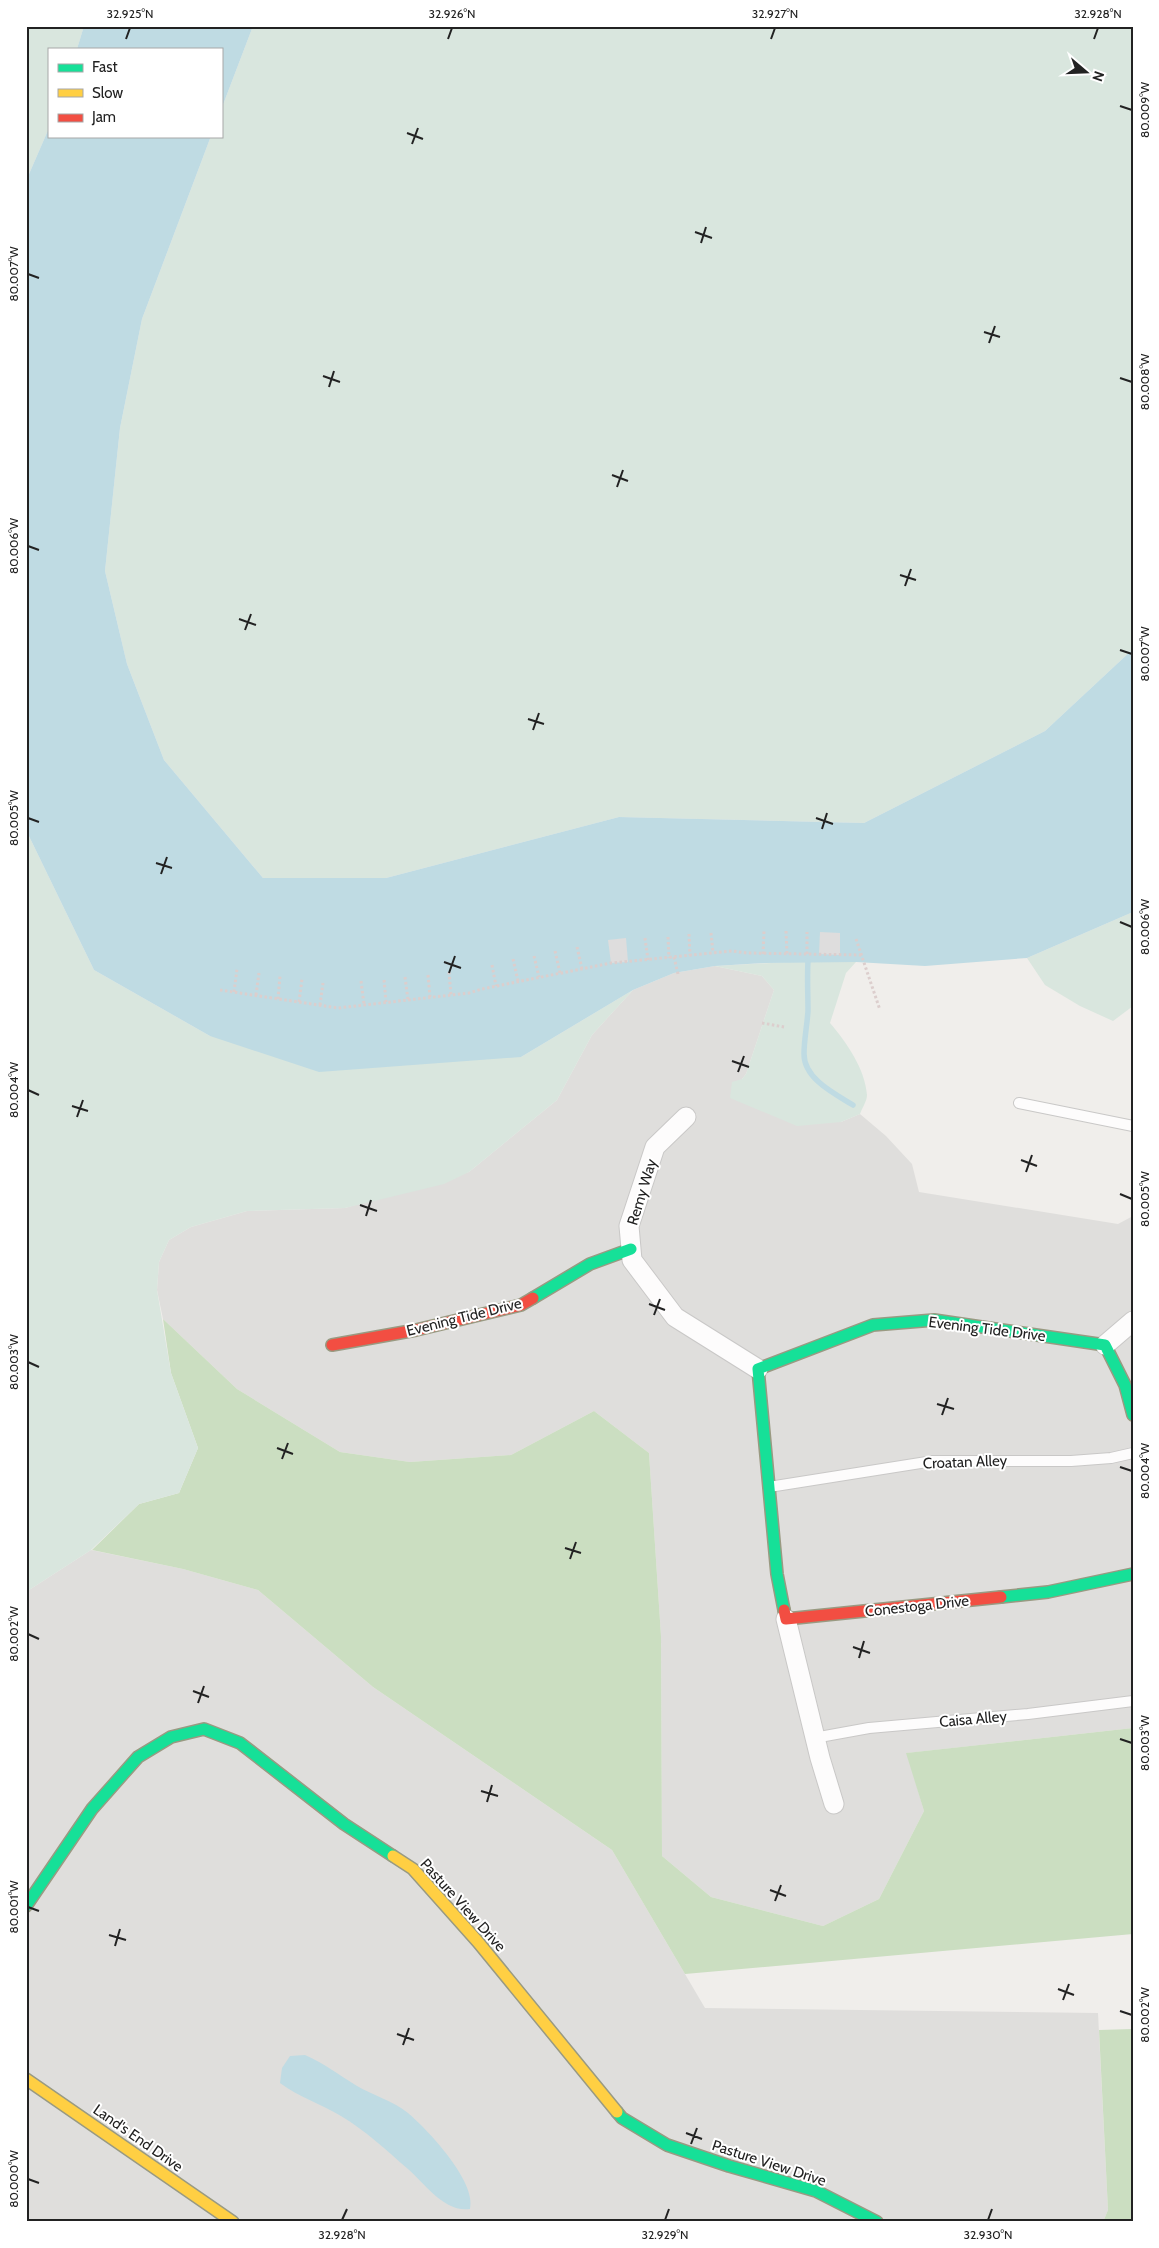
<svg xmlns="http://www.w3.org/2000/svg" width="1159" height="2248" viewBox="0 0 1159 2248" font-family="Cabin,sans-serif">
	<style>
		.residential { fill: #dfdedc }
		.forest { fill: #cbdec1 }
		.wetland { fill: #d9e6de }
		.water { fill: #bfdbe3 }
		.pier { fill: #dedddd }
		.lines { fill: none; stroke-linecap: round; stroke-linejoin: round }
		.stream { stroke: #bfdbe3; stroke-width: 5.5 }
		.lane-casing { stroke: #c9c8c7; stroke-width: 12 }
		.street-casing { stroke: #c9c8c7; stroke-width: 21 }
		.fast-casing { stroke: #999a82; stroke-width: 14 }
		.slow-casing { stroke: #999a82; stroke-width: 14 }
		.jam-casing { stroke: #999a82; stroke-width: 14 }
		.path { stroke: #dccecd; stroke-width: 3; stroke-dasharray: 2.5 2.5; stroke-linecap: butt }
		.lane { stroke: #fdfcfc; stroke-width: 10 }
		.street { stroke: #fdfcfc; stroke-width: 19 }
		.fast { stroke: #16e098; stroke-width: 11 }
		.slow { stroke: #ffcf43; stroke-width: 11 }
		.jam { stroke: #f24e42; stroke-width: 11 }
		.ticks { fill: none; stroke: #222; stroke-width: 2 }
		.labels { text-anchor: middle; stroke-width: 4; stroke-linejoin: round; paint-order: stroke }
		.street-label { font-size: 15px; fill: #222; stroke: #fff }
		.neatline { fill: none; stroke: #222; stroke-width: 2 }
		.ticks-label { font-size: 12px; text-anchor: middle; fill: #222 }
	</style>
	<rect width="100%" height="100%" fill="#f0eeeb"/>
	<g class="residential">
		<polygon points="715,966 762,976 774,990 746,1074 742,1079 841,1122 860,1114 886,1136 912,1164 919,1192 1118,1224 1133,1216 1133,1728 907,1753 924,1811 879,1899 823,1926 711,1897 662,1856 661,1636 649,1453 594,1411 511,1455 410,1462 340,1452 237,1389 163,1319 157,1290 159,1262 169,1240 191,1227 247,1211 345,1208 469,1172 557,1100 592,1035 633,990 674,973"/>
		<polygon points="91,1550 183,1569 258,1590 373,1687 612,1850 705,2008 1098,2013 1108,2210 1103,2222 26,2222 26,1592"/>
	</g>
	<g class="forest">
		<polygon points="163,1319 237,1389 340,1452 410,1462 511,1455 594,1411 649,1453 661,1636 662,1856 711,1897 823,1926 879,1899 924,1811 906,1753 1133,1728 1133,1934 685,1974 612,1850 373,1687 258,1590 183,1569 92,1550 139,1504 179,1493 198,1448 171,1373"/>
		<polygon points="1133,2029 1133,2222 1103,2222 1108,2210 1099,2030"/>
	</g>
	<g class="wetland">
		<polygon points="26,26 84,26 77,49 49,49 49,128 26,181"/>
		<polygon points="253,26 1133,26 1133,649 1045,731 864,823 619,817 386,878 263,878 164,760 127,664 105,571 120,428 142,319 211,136 221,136 221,110"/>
		<polygon points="26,830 94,970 210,1036 521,1057 633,990 592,1035 557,1100 469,1172 444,1184 345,1208 247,1211 191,1227 169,1240 159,1262 157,1290 171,1373 198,1448 179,1493 139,1504 91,1550 26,1592"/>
		<polygon points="1133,912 1133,1006 1113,1021 1080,1006 1045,985 1027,958"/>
		<path d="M 808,961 L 856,962 L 846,973 L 830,1023 C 847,1043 865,1069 867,1095 C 867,1101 862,1108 860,1114 L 841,1122 L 797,1126 L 730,1098 L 732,1082 L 742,1079 L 746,1074 L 774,990 L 762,976 L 715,966 Z"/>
	</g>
	<g class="water">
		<polygon points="84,26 253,26 221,110 221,49 77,49"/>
		<polygon points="49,128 49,136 211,136 142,319 120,428 105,571 127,664 164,760 263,878 386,878 619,817 864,823 1045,731 1133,649 1133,912 1027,958 925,966 856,962 766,963 715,966 674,973 633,990 521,1057 319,1072 210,1036 94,970 26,830 26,181"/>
		<path d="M 305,2055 C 324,2063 339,2075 357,2086 C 374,2096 392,2100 408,2113 C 428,2130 477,2182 470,2209 C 445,2213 425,2184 408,2169 C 386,2150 366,2131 341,2116 C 321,2104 299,2097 280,2083 L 282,2068 L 290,2056 Z"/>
	</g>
	<g class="pier">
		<polygon points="820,932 840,933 840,955 819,954"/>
		<polygon points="626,938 628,962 611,963 608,940"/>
	</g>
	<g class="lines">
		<path class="stream" d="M 808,961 C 807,978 808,994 808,1011 C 807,1026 804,1040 804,1054 C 804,1079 835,1094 853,1105"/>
		<defs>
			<g id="lane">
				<polyline points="1019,1103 1133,1126"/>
				<polyline points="769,1487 933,1461 1071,1461 1111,1458 1133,1453"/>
				<polyline points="814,1738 869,1728 1028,1714 1133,1701"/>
			</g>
			<g id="street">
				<polyline points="686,1117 655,1147 629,1226 632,1260 675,1317 758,1369"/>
				<polyline points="1105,1345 1133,1321"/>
				<polyline points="786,1619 820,1758 834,1804"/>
			</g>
			<g id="fast">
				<polyline points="533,1298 590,1264 631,1249"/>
				<polyline points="1001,1597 1048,1592 1133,1574"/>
				<polyline points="784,1610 777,1574 758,1369 873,1325 934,1320 1105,1345 1125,1385 1133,1415"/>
				<polyline points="26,1906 92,1809 138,1757 171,1737 204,1729 240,1743 344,1824 393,1856"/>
				<polyline points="617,2112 622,2118 667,2145 729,2166 816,2191 877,2222"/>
			</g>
			<g id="slow">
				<polyline points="393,1856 413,1869 478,1942 617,2112"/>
				<polyline points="26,2079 233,2222"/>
			</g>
			<g id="jam">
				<polyline points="332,1345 416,1330 521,1305 533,1298"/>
				<polyline points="784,1610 786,1619 1001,1597"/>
			</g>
		</defs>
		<use href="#lane" class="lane-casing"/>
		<use href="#street" class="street-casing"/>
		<use href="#fast" class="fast-casing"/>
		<use href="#slow" class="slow-casing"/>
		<use href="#jam" class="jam-casing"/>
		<g class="path">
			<polyline points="786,931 787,954"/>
			<polyline points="711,933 713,953"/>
			<polyline points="689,934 690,955"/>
			<polyline points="668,937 669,958"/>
			<polyline points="645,938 648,960"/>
			<polyline points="856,939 880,1010"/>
			<polyline points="577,947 582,969"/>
			<polyline points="555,951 560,973"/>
			<polyline points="763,954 764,931"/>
			<polyline points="807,954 807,932"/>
			<polyline points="534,956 539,977"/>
			<polyline points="674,957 678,974"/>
			<polyline points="513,959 518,981"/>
			<polyline points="492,965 496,986"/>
			<polyline points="449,972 451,995"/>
			<polyline points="428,975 430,997"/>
			<polyline points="405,977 408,1000"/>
			<polyline points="384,980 386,1002"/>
			<polyline points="361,981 364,1004"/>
			<polyline points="220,990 338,1008 469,993 482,989 611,963 732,951 747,953 862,955"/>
			<polyline points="234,992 237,969"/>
			<polyline points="256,995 259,973"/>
			<polyline points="278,999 280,976"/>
			<polyline points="299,1002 302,979"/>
			<polyline points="320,1005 323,983"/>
			<polyline points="762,1023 784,1027"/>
		</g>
		<use href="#lane" class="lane"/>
		<use href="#street" class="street"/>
		<use href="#fast" class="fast"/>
		<use href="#slow" class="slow"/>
		<use href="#jam" class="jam"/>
	</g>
	<path class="ticks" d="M 126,39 L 130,28M 448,39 L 452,28M 771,39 L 775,28M 1094,39 L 1098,28M 1120,106 L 1132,110M 407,133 L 423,139M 412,144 L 418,128M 695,232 L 712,238M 701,243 L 706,227M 28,274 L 39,278M 984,332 L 1000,337M 989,343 L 995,326M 323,376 L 340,382M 1120,378 L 1132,382M 329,387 L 334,371M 612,475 L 628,481M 617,487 L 623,470M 28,546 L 39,550M 900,575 L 916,580M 905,586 L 911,569M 239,619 L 256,625M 245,630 L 251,614M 1120,650 L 1132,654M 528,719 L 544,724M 533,730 L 539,713M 28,818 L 39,822M 816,818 L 833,824M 822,829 L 827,813M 156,863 L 172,868M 161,874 L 167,857M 1120,922 L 1132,927M 444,962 L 461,968M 449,973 L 455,956M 732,1061 L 749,1067M 738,1072 L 744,1056M 28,1090 L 39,1095M 72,1106 L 88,1111M 77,1117 L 83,1100M 1021,1160 L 1037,1166M 1026,1172 L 1032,1155M 1120,1194 L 1132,1199M 360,1205 L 377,1211M 366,1216 L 371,1200M 649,1304 L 665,1310M 654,1315 L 660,1299M 28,1362 L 39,1367M 937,1404 L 954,1409M 942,1415 L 948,1398M 277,1448 L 293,1454M 282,1459 L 288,1443M 1120,1467 L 1132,1471M 565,1548 L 581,1553M 570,1559 L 576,1542M 28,1634 L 39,1639M 853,1647 L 870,1653M 859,1658 L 864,1641M 193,1691 L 209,1697M 198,1703 L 204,1686M 1120,1739 L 1132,1743M 481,1791 L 498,1796M 487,1802 L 492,1785M 770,1890 L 786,1896M 775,1901 L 781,1885M 28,1907 L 39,1911M 109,1935 L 126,1940M 115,1946 L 120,1929M 1058,1989 L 1074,1995M 1063,2000 L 1069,1984M 1120,2011 L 1132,2015M 397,2034 L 414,2040M 403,2045 L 409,2028M 686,2133 L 702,2139M 691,2144 L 697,2128M 28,2179 L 39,2183M 342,2220 L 347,2209M 665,2220 L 669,2209M 988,2220 L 992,2209"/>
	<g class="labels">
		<g class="street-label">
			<text transform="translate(642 1192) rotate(-73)" y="5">Remy Way</text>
			<text transform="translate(464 1317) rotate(-14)" y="5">Evening Tide Drive</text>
			<text transform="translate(987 1329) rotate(7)" y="5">Evening Tide Drive</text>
			<text transform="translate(965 1462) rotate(-2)" y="5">Croatan Alley</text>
			<text transform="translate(917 1606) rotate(-6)" y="5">Conestoga Drive</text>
			<text transform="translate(973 1719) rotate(-5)" y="5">Caisa Alley</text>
			<text transform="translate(463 1905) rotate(48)" y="5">Pasture View Drive</text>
			<text transform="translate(138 2138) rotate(35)" y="5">Land's End Drive</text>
			<text transform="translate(769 2163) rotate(18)" y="5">Pasture View Drive</text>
		</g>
	</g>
	<rect width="1159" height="2248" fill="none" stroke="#ffffff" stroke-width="55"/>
	<rect x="48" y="48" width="175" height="90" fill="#ffffff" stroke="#a7a7a7"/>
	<rect x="58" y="64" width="25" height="8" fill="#16e098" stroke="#a7a7a7"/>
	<text x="92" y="72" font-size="15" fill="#222222">Fast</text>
	<rect x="58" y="89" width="25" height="8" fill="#ffcf43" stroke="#a7a7a7"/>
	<text x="92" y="98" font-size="15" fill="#222222">Slow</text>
	<rect x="58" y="114" width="25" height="8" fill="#f24e42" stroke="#a7a7a7"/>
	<text x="92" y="122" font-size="15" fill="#222222">Jam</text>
	<g transform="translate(1086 72) rotate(109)" stroke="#ffffff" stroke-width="4" paint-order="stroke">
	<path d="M0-4L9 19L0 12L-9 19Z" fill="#222222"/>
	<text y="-8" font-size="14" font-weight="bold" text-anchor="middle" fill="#222222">N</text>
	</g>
	<rect x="28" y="28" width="1104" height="2192" class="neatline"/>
	<g class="ticks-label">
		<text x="130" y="18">32.925°N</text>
		<text x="452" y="18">32.926°N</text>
		<text x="775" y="18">32.927°N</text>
		<text x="1098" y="18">32.928°N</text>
		<text transform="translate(1145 110) rotate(-90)" y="4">80.009°W</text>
		<text transform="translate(14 274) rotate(-90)" y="4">80.007°W</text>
		<text transform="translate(1145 382) rotate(-90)" y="4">80.008°W</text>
		<text transform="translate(14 546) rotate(-90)" y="4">80.006°W</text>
		<text transform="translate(1145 654) rotate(-90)" y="4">80.007°W</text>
		<text transform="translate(14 818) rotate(-90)" y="4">80.005°W</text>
		<text transform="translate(1145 927) rotate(-90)" y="4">80.006°W</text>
		<text transform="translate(14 1090) rotate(-90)" y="4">80.004°W</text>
		<text transform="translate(1145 1199) rotate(-90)" y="4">80.005°W</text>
		<text transform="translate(14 1362) rotate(-90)" y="4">80.003°W</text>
		<text transform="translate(1145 1471) rotate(-90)" y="4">80.004°W</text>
		<text transform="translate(14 1634) rotate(-90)" y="4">80.002°W</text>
		<text transform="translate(1145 1743) rotate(-90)" y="4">80.003°W</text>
		<text transform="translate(14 1907) rotate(-90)" y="4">80.001°W</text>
		<text transform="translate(1145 2015) rotate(-90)" y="4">80.002°W</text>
		<text transform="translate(14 2179) rotate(-90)" y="4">80.000°W</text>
		<text x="342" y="2239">32.928°N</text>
		<text x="665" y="2239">32.929°N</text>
		<text x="988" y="2239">32.930°N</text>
	</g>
</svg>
